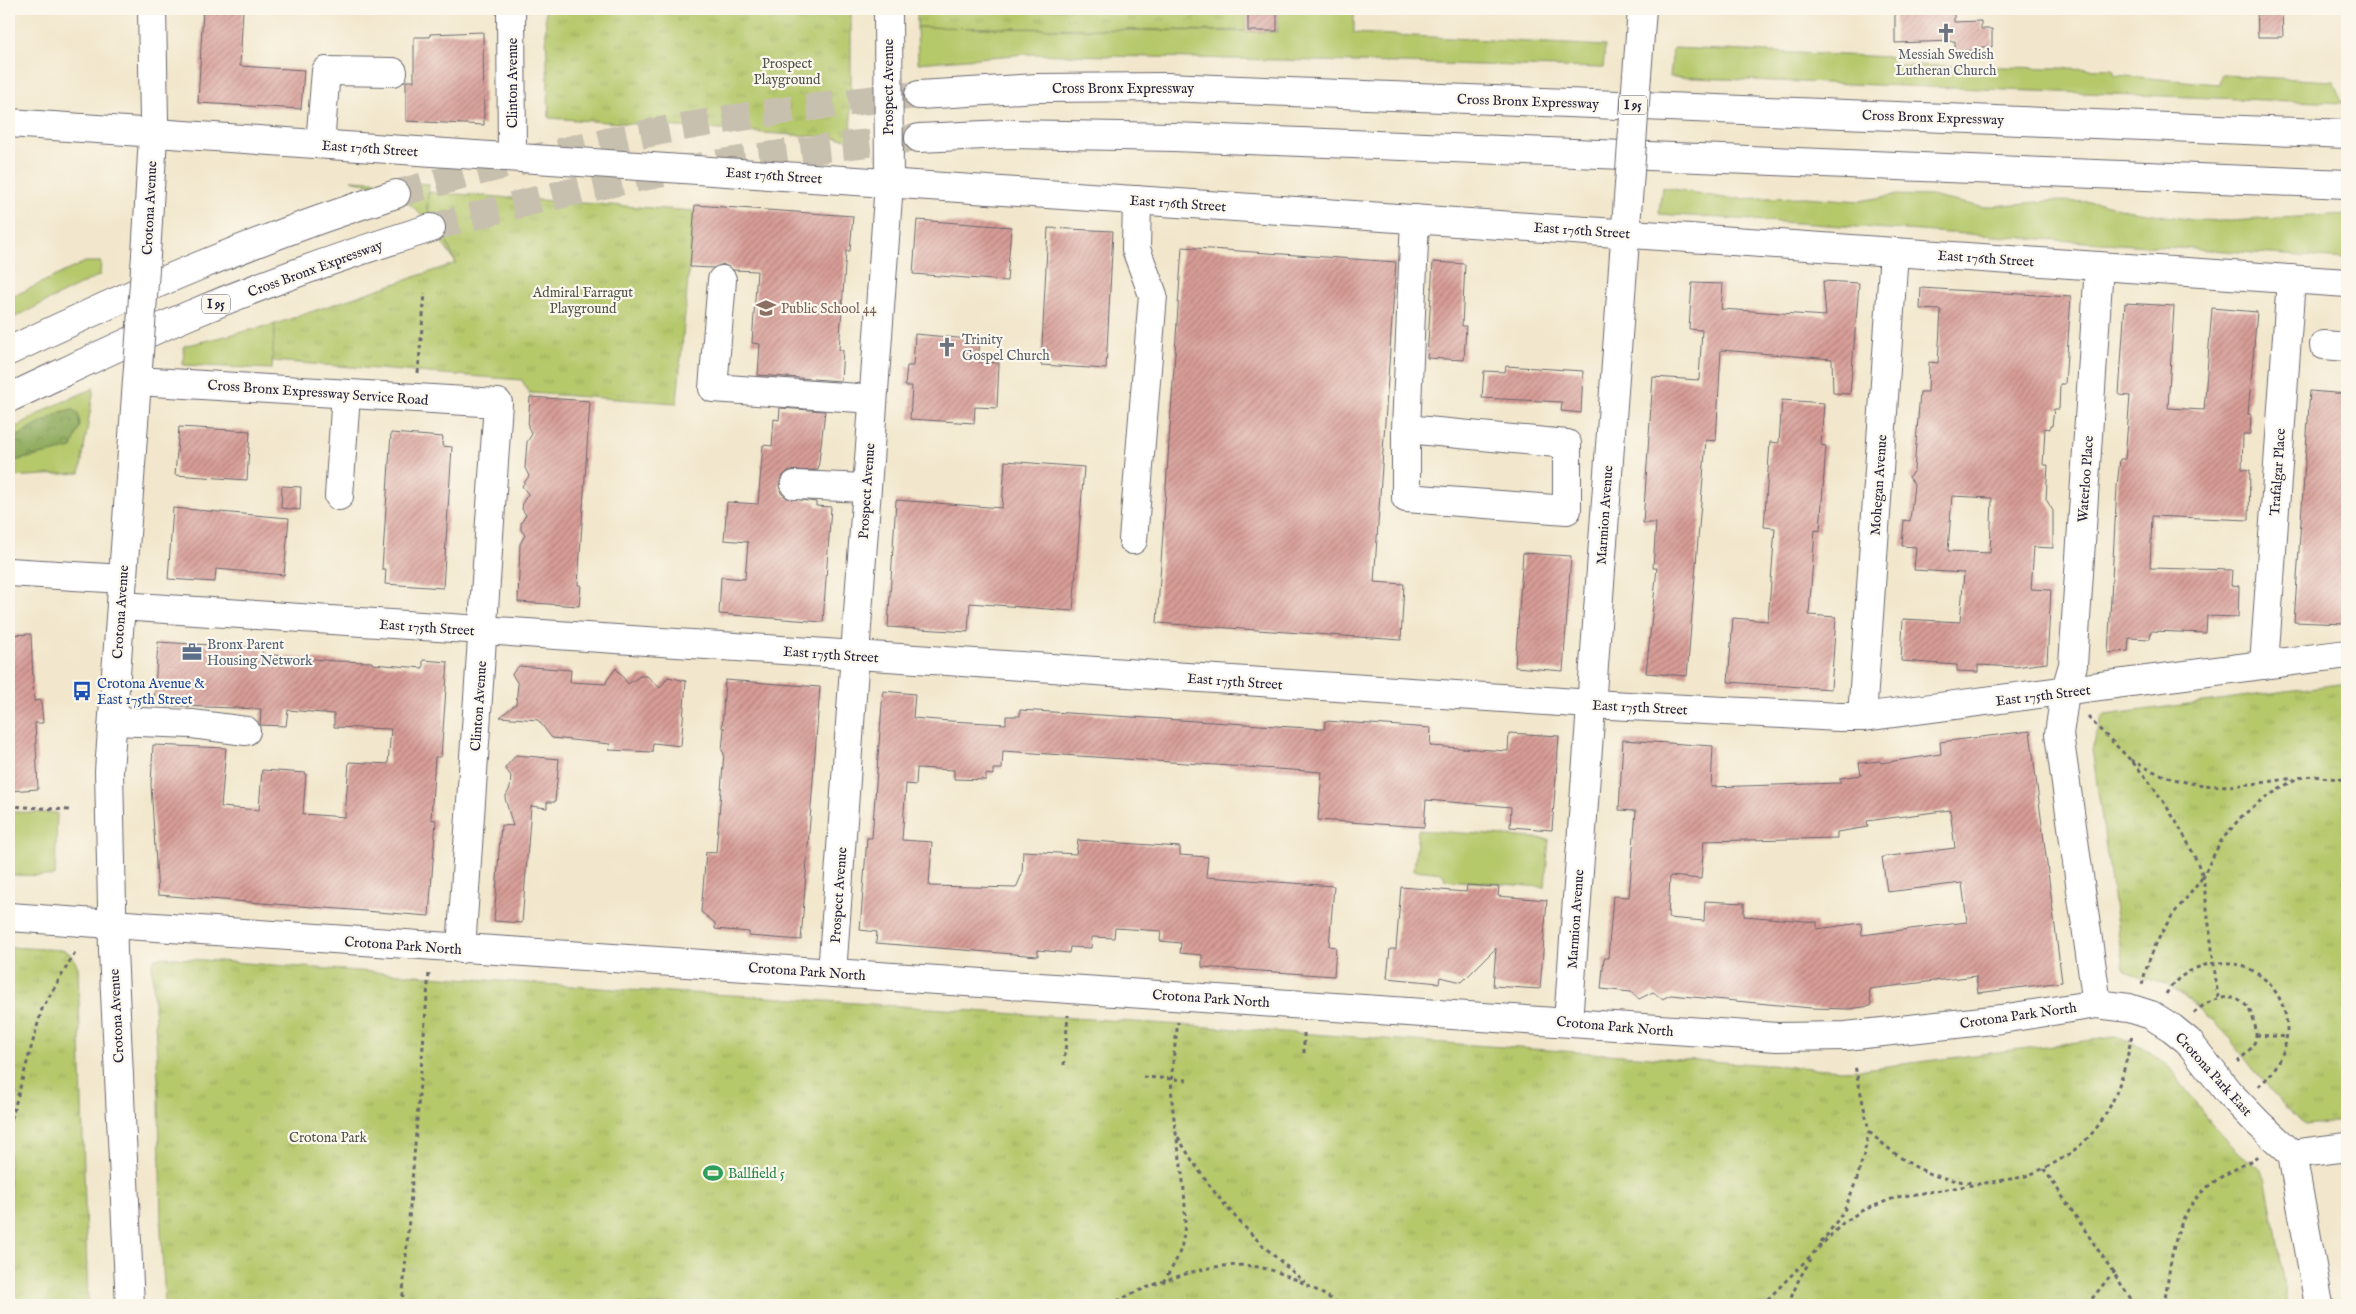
<svg xmlns="http://www.w3.org/2000/svg" width="2356" height="1314" viewBox="0 0 2356 1314" font-family="'IM FELL English',serif">
	<style>
		.grass { fill: #b5c86b; stroke: #6c7553 }
		.forest { fill: url(#forest-crowns); stroke: #59674d }
		.park { fill: url(#park-tufts); stroke: #6c7553 }
		.building { fill: url(#building-hatch); fill-rule: evenodd }
		.lines { fill: none; stroke-linecap: round; stroke-linejoin: round }
		.highway-tunnel { stroke: #c8c0af; stroke-width: 28; stroke-dasharray: 28 14; stroke-linecap: butt }
		.minor-casing { stroke: #6b676e; stroke-width: 30 }
		.highway-casing { stroke: #6b676e; stroke-width: 30 }
		.path { stroke: #6b676e; stroke-width: 3; stroke-dasharray: 4 4; stroke-linecap: butt }
		.minor { stroke: #fff; stroke-width: 28 }
		.highway { stroke: #fff; stroke-width: 28 }
		.minor-bridge-casing { stroke: #6b676e; stroke-width: 30; stroke-linecap: butt }
		.minor-bridge { stroke: #fff; stroke-width: 28 }
		.labels { text-anchor: middle; stroke-width: 4.5; stroke-linejoin: round; paint-order: stroke }
		.shield { fill: #fbf7ec; stroke: #636270; stroke-width: 1 }
		.shield-label { font-size: 12px; font-weight: bold; fill: #22223b }
		.worship-label { font-size: 14px; fill: #5b616d; stroke: #fbf7ec }
		.park-label { font-size: 14px; fill: #4e5449; stroke: #fbf7ec }
		.street-label { font-size: 14px; fill: #22223b; stroke: #fbf7ec }
		.education-label { font-size: 14px; fill: #785e54; stroke: #fbf7ec; text-anchor: start }
		.service-label { font-size: 14px; fill: #4e5e75; stroke: #fbf7ec; text-anchor: start }
		.transit-label { font-size: 14px; fill: #164399; stroke: #fbf7ec; text-anchor: start }
		.leisure-label { font-size: 14px; fill: #27864d; stroke: #fbf7ec; text-anchor: start }
	</style>
	<defs>
		<pattern id="forest-crowns" width="20" height="18" patternUnits="userSpaceOnUse" patternTransform="scale(1.25)"><rect width="20" height="18" fill="#90ac5f"/><path d="M2 6a3 3 0 1 1 6 0M12 15a3 3 0 1 1 6 0" fill="none" stroke="#758c50"/></pattern>
		<pattern id="park-tufts" width="24" height="20" patternUnits="userSpaceOnUse" patternTransform="scale(1.25)"><rect width="24" height="20" fill="#b5c86b"/><path d="M3 7l-1-3M5 7V3M7 7l1-3M15 17l-1-3M17 17v-4M19 17l1-3" fill="none" stroke="#9bac5e"/></pattern>
		<pattern id="building-hatch" width="6" height="6" patternUnits="userSpaceOnUse" patternTransform="scale(1.25)"><rect width="6" height="6" fill="#d89d97"/><path d="M-1 1l2-2M0 6l6-6M5 7l2-2" fill="none" stroke="#af807c"/></pattern>
	</defs>
	<rect width="100%" height="100%" fill="#fbf7ec"/>
	<filter id="ink" filterUnits="userSpaceOnUse"><feTurbulence type="fractalNoise" baseFrequency=".02" numOctaves="2"/><feDisplacementMap in="SourceGraphic" scale="10" xChannelSelector="R" yChannelSelector="G"/><feConvolveMatrix kernelMatrix="1 2 1 2 8 2 1 2 1" color-interpolation-filters="sRGB"/></filter>
	<filter id="wash" filterUnits="userSpaceOnUse"><feTurbulence type="fractalNoise" baseFrequency=".0096" numOctaves="4" result="noise"/><feDisplacementMap in="SourceGraphic" scale="20" xChannelSelector="R" yChannelSelector="G"/><feGaussianBlur stdDeviation="1.12" result="paint"/><feColorMatrix in="noise" values="0 0 0 0 0 0 0 0 0 0 0 0 0 0 0 0 0 1.4 0 .05"/><feComposite in="paint" operator="in"/></filter>
	<g filter="url(#wash)">
		<rect width="100%" height="100%" fill="#f2e7cc"/>
		<g class="grass">
			<polygon points="1278,9 1354,9 1354,33 1605,46 1603,68 1027,54 918,63 917,27 1278,32"/>
			<polygon points="1673,48 1892,57 1893,65 2113,69 2115,75 2219,84 2221,75 2333,81 2343,103 1670,77"/>
			<path d="M 351,180 L 429,184 L 427,209 L 441,229 L 456,263 C 421,213 414,194 351,180 Z"/>
			<polygon points="1662,187 1729,199 1806,197 1860,201 1894,195 1930,196 1982,207 2048,201 2097,202 2126,210 2193,220 2230,221 2347,214 2347,259 1659,214"/>
			<polygon points="85,262 101,262 100,275 9,320 9,294 16,295"/>
			<polygon points="275,324 272,369 183,365 184,346"/>
			<polygon points="94,388 80,473 9,477 9,431 47,409"/>
			<polygon points="9,812 57,813 55,876 9,875"/>
			<polygon points="1418,830 1549,839 1545,887 1445,880 1443,873 1414,870"/>
		</g>
		<polygon class="forest" points="72,409 78,413 80,425 72,448 9,462 9,441 61,412"/>
		<g class="park">
			<polygon points="545,9 851,9 851,139 549,118"/>
			<polygon points="917,9 1246,9 1246,31 917,27"/>
			<polygon points="428,192 694,211 677,403 529,393 522,380 272,361 275,324 456,263 441,229 427,209"/>
			<polygon points="2347,683 2347,1121 2305,1125 2300,1122 2271,1092 2226,1034 2212,1020 2182,994 2163,984 2130,973 2123,967 2092,749 2102,717 2105,715"/>
			<polygon points="9,947 64,950 72,955 78,967 88,1305 9,1305"/>
			<polygon points="160,957 628,990 752,996 1842,1070 1864,1069 2116,1037 2143,1047 2166,1064 2220,1134 2242,1155 2260,1169 2265,1178 2270,1201 2287,1305 165,1305 161,1233 159,1098 152,964 155,958"/>
		</g>
		<g id="blocks">
			<g class="building">
				<polygon points="203,9 243,9 240,66 304,70 301,109 198,103"/>
				<rect x="1248" y="9" width="29" height="22"/>
				<polygon points="1895,9 1954,9 1954,22 1981,21 1981,29 1992,29 1992,47 1981,47 1981,50 1955,51 1955,41 1895,43"/>
				<polygon points="2257,9 2282,9 2283,37 2258,37"/>
				<polygon points="483,32 484,125 406,121 406,81 414,81 414,37 430,37 430,34"/>
				<polygon points="695,205 853,216 850,251 846,251 839,350 843,350 841,381 758,375 760,344 752,343 757,271 733,270 723,264 713,268 690,267"/>
				<polygon points="917,220 1011,227 1007,281 913,274"/>
				<polygon points="1048,228 1113,231 1106,369 1041,365"/>
				<polygon points="1182,247 1396,262 1374,582 1404,584 1401,640 1157,623"/>
				<polygon points="1433,262 1465,264 1462,326 1466,326 1464,360 1427,358"/>
				<polygon points="1823,281 1859,283 1850,394 1833,393 1832,359 1721,350 1716,441 1706,440 1687,676 1646,673 1657,568 1653,568 1656,523 1643,523 1653,377 1699,380 1702,330 1689,329 1692,283 1723,284 1721,309 1826,316"/>
				<path d="M 1921,288 L 2071,297 L 2065,384 L 2060,384 L 2059,409 L 2054,409 L 2052,426 L 2050,426 L 2050,429 L 2045,428 L 2043,465 L 2048,465 L 2046,499 L 2053,511 L 2053,548 L 2034,547 L 2031,589 L 2051,590 L 2047,663 L 2015,667 L 1978,665 L 1978,672 L 1957,671 L 1957,665 L 1901,661 L 1903,619 L 1960,622 L 1964,573 L 1914,570 L 1916,547 L 1902,546 L 1904,520 L 1910,521 L 1914,484 L 1909,477 L 1914,470 L 1920,392 L 1928,392 L 1929,362 L 1938,363 L 1941,310 L 1920,309 ZM 1952,496 L 1992,498 L 1990,553 L 1948,551 Z"/>
				<polygon points="2125,303 2174,306 2168,408 2204,410 2212,308 2257,312 2248,414 2251,414 2250,434 2243,434 2242,469 2250,470 2249,520 2152,516 2150,568 2232,570 2231,585 2239,586 2238,617 2207,616 2206,633 2151,631 2150,639 2129,638 2128,651 2108,653 2117,486 2120,459 2125,459 2130,396 2119,395"/>
				<polygon points="915,334 980,340 978,362 999,363 997,408 975,407 974,423 910,419 912,386 905,386 907,366 913,366"/>
				<polygon points="1506,366 1583,371 1581,413 1561,411 1562,402 1482,398 1484,371 1505,372"/>
				<polygon points="2310,391 2347,394 2345,624 2294,622"/>
				<polygon points="530,397 590,401 578,585 581,585 579,606 518,602 520,544 525,535 521,530 521,523 526,515 522,509 523,502 528,494 522,486 529,476 525,468 527,442 532,434 528,427"/>
				<polygon points="1782,400 1824,403 1821,445 1826,446 1823,488 1820,531 1815,530 1809,615 1836,617 1831,689 1728,682 1733,618 1768,621 1775,528 1764,527 1770,442 1779,443"/>
				<polygon points="780,408 825,411 818,470 788,471 782,477 779,485 781,493 787,498 816,502 816,506 831,507 823,622 719,614 721,577 745,579 748,542 724,540 727,502 758,504 763,445 772,446 774,419 779,420"/>
				<polygon points="179,427 250,431 247,480 175,475"/>
				<polygon points="391,433 443,437 442,446 452,447 443,588 385,584 386,569 382,569"/>
				<polygon points="1005,461 1084,467 1073,611 970,603 968,632 888,627 896,500 1002,508"/>
				<polygon points="282,486 301,487 300,510 281,508"/>
				<polygon points="173,508 289,518 284,575 216,569 215,582 168,579"/>
				<polygon points="1523,553 1571,556 1563,671 1515,667"/>
				<polygon points="31,634 34,701 41,700 43,723 35,723 38,789 9,791 9,635"/>
				<polygon points="158,642 263,648 262,654 335,661 372,662 372,664 423,668 423,660 448,662 441,757 435,757 431,819 436,820 429,916 158,895 151,785 153,745 226,748 221,807 259,810 262,770 306,773 303,814 345,817 349,762 388,764 391,729 334,727 334,714 288,710 286,726 260,725 261,709 154,705"/>
				<polygon points="519,666 571,670 570,682 606,684 607,680 616,668 628,684 640,676 647,676 660,688 668,677 686,681 681,746 653,743 652,752 609,750 610,744 552,738 538,720 500,717 516,704 518,684 512,674"/>
				<polygon points="725,680 820,687 801,940 749,936 749,932 715,929 715,923 701,912 706,852 716,853 724,753 722,751 724,728 722,728"/>
				<polygon points="883,691 915,694 913,718 950,721 1006,724 1006,716 1020,716 1020,710 1324,729 1325,721 1431,728 1430,746 1508,751 1509,733 1559,736 1552,830 1510,827 1511,807 1426,800 1424,827 1318,820 1322,772 1003,751 1002,769 993,769 993,775 986,774 986,780 954,779 954,770 917,768 916,785 906,784 902,840 932,842 929,886 1016,888 1022,874 1023,851 1076,854 1078,840 1180,847 1180,855 1208,857 1206,877 1334,886 1329,946 1336,947 1334,976 1202,967 1202,955 1180,953 1181,943 1160,941 1161,931 1115,928 1114,938 1092,937 1091,948 1070,947 1069,953 1038,950 1038,956 876,943 877,932 860,930 867,838 872,838"/>
				<path d="M 2030,731 L 2062,982 L 1978,993 L 1976,976 L 1869,989 L 1871,1006 L 1848,1009 L 1811,1008 L 1671,995 L 1662,999 L 1653,992 L 1639,999 L 1631,992 L 1601,989 L 1604,958 L 1608,958 L 1613,896 L 1629,897 L 1636,811 L 1619,810 L 1623,740 L 1713,746 L 1711,787 L 1840,783 L 1840,778 L 1861,775 L 1859,763 L 1880,761 L 1881,763 L 1941,754 L 1940,742 ZM 1950,810 L 1955,848 L 1882,857 L 1887,892 L 1962,883 L 1967,922 L 1862,935 L 1861,923 L 1817,929 L 1817,922 L 1744,916 L 1744,903 L 1705,901 L 1704,921 L 1668,918 L 1670,876 L 1701,879 L 1704,841 L 1837,838 L 1837,832 L 1868,827 L 1867,821 Z"/>
				<polygon points="516,755 559,759 555,802 547,802 547,808 531,806 522,923 494,921 501,825 513,826 505,798 510,788 511,776 505,768"/>
				<polygon points="1467,885 1499,887 1498,896 1547,900 1540,989 1493,986 1496,948 1462,982 1440,977 1439,983 1387,978 1390,949 1396,949 1401,887 1466,892"/>
			</g>
		</g>
	</g>
	<g filter="url(#ink)">
		<use href="#blocks" fill-opacity="0" stroke="#6b676e" stroke-width="1"/>
		<g class="lines">
			<g class="highway-tunnel">
				<path d="M 396,194 C 566,145 742,111 919,95"/>
				<path d="M 431,228 C 590,182 755,153 919,138"/>
			</g>
			<defs>
				<g id="minor">
					<polyline points="511,9 512,157"/>
					<polyline points="1637,75 1642,9"/>
					<polyline points="9,123 2347,283"/>
					<polyline points="320,144 326,71 393,72"/>
					<polyline points="146,255 154,120 152,9"/>
					<polyline points="722,280 713,388 873,399"/>
					<polyline points="2324,345 2347,347"/>
					<polyline points="137,381 498,403 461,949"/>
					<polyline points="1406,429 1406,498 1567,510 1567,444 1406,429 1415,219"/>
					<polyline points="795,485 866,488"/>
					<polyline points="339,496 346,394"/>
					<polyline points="1133,540 1153,295 1136,249 1137,200"/>
					<polyline points="9,572 123,579"/>
					<polyline points="121,606 1591,704 1839,717 1862,717 2347,654"/>
					<polyline points="2264,665 2291,279"/>
					<polyline points="1862,717 1894,252"/>
					<polyline points="113,721 192,724 246,731"/>
					<polyline points="9,917 1777,1037 1846,1036 2001,1019 2097,1004 2129,1008 2151,1015 2172,1028 2188,1041 2228,1092 2258,1123 2292,1154 2319,1305"/>
					<polyline points="832,973 889,183 888,9"/>
					<polyline points="2097,1004 2059,734 2065,692 2073,665 2099,266"/>
					<polyline points="1568,1022 1629,185"/>
					<polyline points="2292,1154 2347,1147"/>
					<polyline points="130,1305 113,951 109,771 138,367"/>
				</g>
				<g id="highway">
					<polyline points="919,95 1038,88 1166,87 2347,134"/>
					<polyline points="919,138 1006,134 1174,137 2347,184"/>
					<path d="M 9,351 C 135,291 262,236 396,194"/>
					<path d="M 9,398 C 69,370 130,340 192,314 C 270,281 350,253 431,228"/>
				</g>
			</defs>
			<use href="#minor" class="minor-casing"/>
			<use href="#highway" class="highway-casing"/>
			<g class="path">
				<polyline points="418,373 425,293"/>
				<path d="M 2088,717 C 2107,738 2129,756 2147,779 C 2170,809 2189,841 2203,876 C 2194,891 2182,902 2172,916 C 2159,935 2146,963 2142,986"/>
				<path d="M 2131,760 C 2192,794 2228,788 2294,778"/>
				<polyline points="9,806 70,810"/>
				<path d="M 2166,994 C 2173,982 2182,975 2194,969 C 2257,941 2312,1012 2275,1068 C 2271,1075 2263,1082 2257,1088"/>
				<polyline points="2218,998 2203,876 2221,841 2241,817 2259,802 2297,778 2312,776 2347,780"/>
				<path d="M 2194,1013 C 2215,993 2246,989 2254,1022 C 2256,1028 2257,1035 2255,1041 C 2252,1049 2243,1056 2238,1062"/>
				<polyline points="2256,1035 2287,1037"/>
				<polyline points="1304,1053 1304,1031"/>
				<polyline points="1064,1065 1068,1015"/>
				<polyline points="1143,1077 1188,1080"/>
				<polyline points="9,1127 42,1009 77,949"/>
				<path d="M 1869,1132 C 1905,1163 1926,1179 1975,1183"/>
				<path d="M 1178,1137 C 1213,1198 1251,1238 1305,1282"/>
				<polyline points="2044,1169 2135,1305"/>
				<polyline points="1821,1243 1844,1211 1857,1179 1864,1154 1869,1131 1855,1066"/>
				<path d="M 1163,1282 C 1170,1271 1177,1261 1181,1248 C 1193,1203 1175,1145 1172,1099 C 1170,1074 1175,1047 1178,1022"/>
				<polyline points="9,1298 11,1305"/>
				<polyline points="402,1305 429,972"/>
				<path d="M 1110,1305 C 1129,1294 1150,1286 1170,1279 C 1244,1253 1277,1265 1341,1305"/>
				<path d="M 1762,1305 L 1843,1223 L 1861,1211 L 1897,1197 L 2023,1177 C 2097,1150 2118,1108 2132,1034"/>
				<polyline points="1788,1305 1799,1279 1811,1259"/>
				<polyline points="2087,1305 2114,1271"/>
				<path d="M 2164,1305 C 2171,1265 2172,1221 2203,1191 C 2219,1175 2240,1168 2258,1156"/>
			</g>
			<use href="#minor" class="minor"/>
			<use href="#highway" class="highway"/>
			<defs>
				<g id="minor-bridge">
					<polyline points="1629,185 1637,75"/>
					<polyline points="138,367 146,255"/>
				</g>
			</defs>
			<use href="#minor-bridge" class="minor-bridge-casing"/>
			<use href="#minor-bridge" class="minor-bridge"/>
		</g>
	</g>
	<defs>
		<symbol id="church-bare" viewBox="-9 -9 18 18"><path d="M-1.2-6h2.4v3.5h3.3v2.4h-3.3V6h-2.4V-.1h-3.3v-2.4h3.3Z" fill="#6b7280" stroke="#fbf7ec" stroke-width="2.5" paint-order="stroke"/></symbol>
		<symbol id="school-bare" viewBox="-9 -9 18 18"><path d="M0-5L7-2L0 1L-7-2ZM-4 1L0 2.5L4 1V4Q0 6-4 4Z" fill="#8d6e63" stroke="#fbf7ec" stroke-width="2.5" paint-order="stroke"/></symbol>
		<symbol id="office-bare" viewBox="-9 -9 18 18"><path d="M-6-3h4V-5.5h4V-3h4V5H-6ZM-1-4.5V-3h2v-1.5ZM-6 0V1H6V0Z" fill="#5c6f8a" stroke="#fbf7ec" stroke-width="2.5" paint-order="stroke"/></symbol>
		<symbol id="bus-bare" viewBox="-9 -9 18 18"><path d="M-5-6H5V4H4V6H2V4H-2V6H-4V4H-5ZM-3.5-4V0h7V-4ZM-3.5 1.2v1.5H-2V1.2ZM2 1.2v1.5H3.5V1.2Z" fill="#1a4fb4" stroke="#fbf7ec" stroke-width="2.5" paint-order="stroke"/></symbol>
		<symbol id="stadium-bare" viewBox="-9 -9 18 18"><path d="M0-5a6.5 5 0 1 0 0 10a6.5 5 0 1 0 0-10ZM-3.5-1.8h7v3.6h-7Z" fill="#2e9e5b" stroke="#fbf7ec" stroke-width="2.5" paint-order="stroke"/></symbol>
	</defs>
	<g fill-rule="evenodd">
		<use href="#church-bare" x="1932" y="19" width="28" height="28"/>
		<use href="#school-bare" x="752" y="294" width="28" height="28"/>
		<use href="#church-bare" x="933" y="333" width="28" height="28"/>
		<use href="#office-bare" x="178" y="638" width="28" height="28"/>
		<use href="#bus-bare" x="68" y="677" width="28" height="28"/>
		<use href="#stadium-bare" x="699" y="1159" width="28" height="28"/>
	</g>
	<g class="labels">
		<g class="shield">
			<rect x="1619" y="95.5" width="28" height="19" rx="4"/>
			<rect x="202" y="294.5" width="28" height="19" rx="4"/>
		</g>
		<g class="shield-label">
			<text x="1633" y="109">I 95</text>
			<text x="216" y="308">I 95</text>
		</g>
		<g class="worship-label">
			<text x="1946" y="59">Messiah Swedish<tspan x="1946" dy="16">Lutheran Church</tspan></text>
			<text x="962" y="344" text-anchor="start">Trinity<tspan x="962" dy="16">Gospel Church</tspan></text>
		</g>
		<g class="park-label">
			<text x="787" y="68">Prospect<tspan x="787" dy="16">Playground</tspan></text>
			<text x="583" y="297">Admiral Farragut<tspan x="583" dy="16">Playground</tspan></text>
			<text x="328" y="1142">Crotona Park</text>
		</g>
		<g class="street-label">
			<text transform="translate(512 83) rotate(-90)" y="5">Clinton Avenue</text>
			<text transform="translate(888 87) rotate(-90)" y="5">Prospect Avenue</text>
			<text x="1123" y="93">Cross Bronx Expressway</text>
			<text transform="translate(1528 101) rotate(2)" y="5">Cross Bronx Expressway</text>
			<text transform="translate(1933 117) rotate(2)" y="5">Cross Bronx Expressway</text>
			<text transform="translate(370 148) rotate(4)" y="5">East 176th Street</text>
			<text transform="translate(774 175) rotate(4)" y="5">East 176th Street</text>
			<text transform="translate(1178 203) rotate(4)" y="5">East 176th Street</text>
			<text transform="translate(149 208) rotate(-87)" y="5">Crotona Avenue</text>
			<text transform="translate(1582 230) rotate(4)" y="5">East 176th Street</text>
			<text transform="translate(1986 258) rotate(4)" y="5">East 176th Street</text>
			<text transform="translate(315 268) rotate(-20)" y="5">Cross Bronx Expressway</text>
			<text transform="translate(318 392) rotate(4)" y="5">Cross Bronx Expressway Service Road</text>
			<text transform="translate(2277 472) rotate(-86)" y="5">Trafalgar Place</text>
			<text transform="translate(2085 479) rotate(-86)" y="5">Waterloo Place</text>
			<text transform="translate(1878 485) rotate(-86)" y="5">Mohegan Avenue</text>
			<text transform="translate(866 491) rotate(-86)" y="5">Prospect Avenue</text>
			<text transform="translate(1604 515) rotate(-86)" y="5">Marmion Avenue</text>
			<text transform="translate(120 612) rotate(-86)" y="5">Crotona Avenue</text>
			<text transform="translate(427 627) rotate(4)" y="5">East 175th Street</text>
			<text transform="translate(831 654) rotate(4)" y="5">East 175th Street</text>
			<text transform="translate(1235 681) rotate(4)" y="5">East 175th Street</text>
			<text transform="translate(2043 695) rotate(-7)" y="5">East 175th Street</text>
			<text transform="translate(478 706) rotate(-86)" y="5">Clinton Avenue</text>
			<text transform="translate(1640 707) rotate(3)" y="5">East 175th Street</text>
			<text transform="translate(838 895) rotate(-86)" y="5">Prospect Avenue</text>
			<text transform="translate(1575 919) rotate(-86)" y="5">Marmion Avenue</text>
			<text transform="translate(403 945) rotate(4)" y="5">Crotona Park North</text>
			<text transform="translate(807 971) rotate(4)" y="5">Crotona Park North</text>
			<text transform="translate(1211 998) rotate(4)" y="5">Crotona Park North</text>
			<text transform="translate(2018 1015) rotate(-8)" y="5">Crotona Park North</text>
			<text transform="translate(116 1016) rotate(-93)" y="5">Crotona Avenue</text>
			<text transform="translate(1615 1026) rotate(5)" y="5">Crotona Park North</text>
			<text transform="translate(2214 1074) rotate(48)" y="5">Crotona Park East</text>
		</g>
		<g class="education-label">
			<text x="781" y="313">Public School 44</text>
		</g>
		<g class="service-label">
			<text x="207" y="649">Bronx Parent<tspan x="207" dy="16">Housing Network</tspan></text>
		</g>
		<g class="transit-label">
			<text x="97" y="688">Crotona Avenue &amp;<tspan x="97" dy="16">East 175th Street</tspan></text>
		</g>
		<g class="leisure-label">
			<text x="728" y="1178">Ballfield 5</text>
		</g>
	</g>
	<rect width="2356" height="1314" fill="none" stroke="#fbf7ec" stroke-width="30"/>
</svg>
